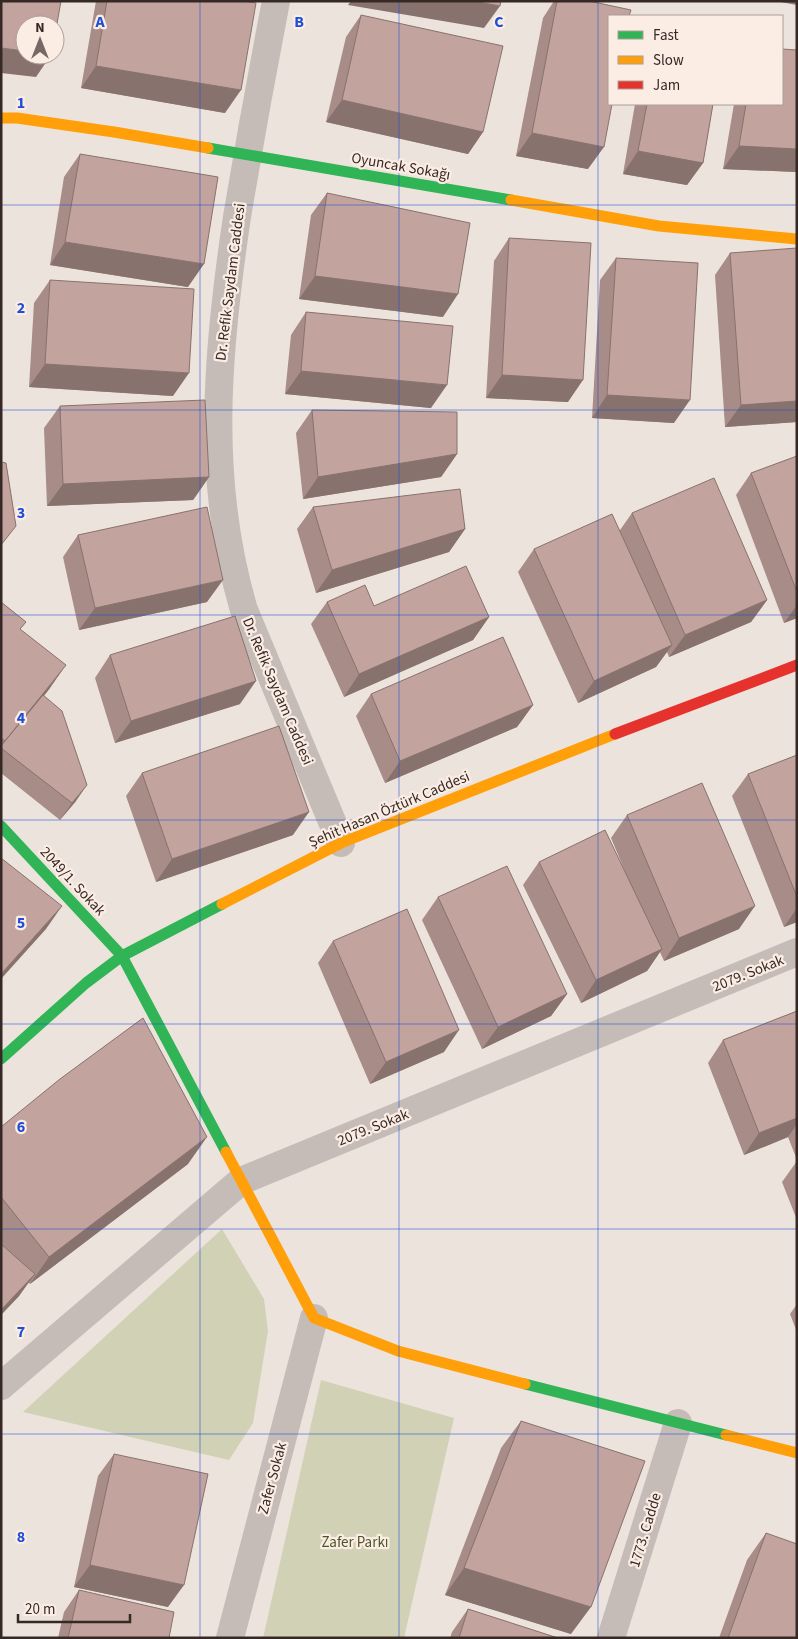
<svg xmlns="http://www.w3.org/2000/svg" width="798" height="1639" viewBox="0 0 798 1639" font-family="'Source Sans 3',sans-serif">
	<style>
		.green { fill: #d1d1b6 }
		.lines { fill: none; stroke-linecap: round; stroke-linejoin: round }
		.street { stroke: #c5bcb7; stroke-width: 28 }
		.fast { stroke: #30b455; stroke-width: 11 }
		.slow { stroke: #ff9f0a; stroke-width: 11 }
		.jam { stroke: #e5322d; stroke-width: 11 }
		.wall { fill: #a78c87 }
		.shaded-wall { fill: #88726e }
		.building { fill: #c2a39d; stroke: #88726e }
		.grid { fill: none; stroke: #1d4ed8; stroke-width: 1; stroke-opacity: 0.55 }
		.labels { text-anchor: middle; stroke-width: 4.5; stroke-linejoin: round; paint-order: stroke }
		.street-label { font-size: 15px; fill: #362825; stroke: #fbede4 }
		.park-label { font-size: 15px; fill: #4c5627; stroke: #fbede4 }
		.grid-label { font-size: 16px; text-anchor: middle; font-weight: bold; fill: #1d4ed8; stroke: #fbede4; stroke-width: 4.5; stroke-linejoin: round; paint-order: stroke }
	</style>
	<rect width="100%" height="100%" fill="#ede3dd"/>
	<g class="green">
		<polygon points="222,1229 264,1299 268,1331 253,1423 229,1460 23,1412"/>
		<polygon points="321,1380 454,1418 404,1638 263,1638"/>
	</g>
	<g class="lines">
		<g class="street">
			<path d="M 276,1 C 262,73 249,145 237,217 C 217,350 205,479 244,610 L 341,843"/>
			<polyline points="1,1386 241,1181 797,952"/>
			<polyline points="230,1638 314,1318"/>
			<polyline points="611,1638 678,1423"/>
		</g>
		<g class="fast">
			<polyline points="208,148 511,200"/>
			<polyline points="1,826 122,956 226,1152"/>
			<polyline points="1,1059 86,983 122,956 222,904"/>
			<polyline points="525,1384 726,1435"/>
		</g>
		<g class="slow">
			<polyline points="1,118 17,118 114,132 208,148"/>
			<polyline points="511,200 659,226 797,239"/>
			<polyline points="222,904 341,843 615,734"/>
			<polyline points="226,1152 314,1318 398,1351 525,1384"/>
			<polyline points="726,1435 797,1453"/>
		</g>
		<polyline class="jam" points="615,734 797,665"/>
	</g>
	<g class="wall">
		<polygon points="96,1 243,1 225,113 81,88"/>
		<polygon points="554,1 589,1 588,169 516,156 543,18"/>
		<polygon points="361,15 483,132 468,154 326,122 346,37"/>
		<polygon points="635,104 713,104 703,163 687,185 623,174"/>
		<polygon points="734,104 782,104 797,172 723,169"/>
		<polygon points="80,154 188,287 50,265 64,177"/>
		<polygon points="327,193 443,317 299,299 311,215"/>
		<polygon points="509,238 568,402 486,398 494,261"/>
		<polygon points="730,253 797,422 725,427 715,275"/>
		<polygon points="616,258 674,423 592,418 600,280"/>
		<polygon points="50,280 173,396 29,387 34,303"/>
		<polygon points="306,312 431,408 285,394 291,335"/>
		<polygon points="60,406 209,477 193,500 47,506 44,428"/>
		<polygon points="312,410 457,454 441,477 303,499 296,433"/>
		<polygon points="797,456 797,618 784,623 736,495 751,473"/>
		<polygon points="313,507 465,529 449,552 316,593 297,529"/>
		<polygon points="632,513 767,600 751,622 669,657 667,652 656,667 578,703 518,572 534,549 620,530"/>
		<polygon points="78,535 207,602 79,630 63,557"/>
		<polygon points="1,602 26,622 20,629 50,688 44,696 76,801 60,820 1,773"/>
		<polygon points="327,602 374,606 489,617 473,640 344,697 311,624"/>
		<polygon points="110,655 240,704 115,743 95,678"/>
		<polygon points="371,694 533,705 517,727 385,783 356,716"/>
		<polygon points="797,755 797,922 784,927 732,796 748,774"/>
		<polygon points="142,773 293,835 156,882 126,796"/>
		<polygon points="627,815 739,929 664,961 660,952 647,971 581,1003 523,885 539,862 629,881 611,838"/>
		<polygon points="438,897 567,994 551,1016 482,1049 422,920"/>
		<polygon points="333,941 444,1052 370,1084 318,963"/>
		<polygon points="797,1011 797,1160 788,1137 744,1155 708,1063 723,1040"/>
		<polygon points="1,1127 188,1164 30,1284 28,1282 19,1296 1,1315"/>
		<polygon points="797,1161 797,1220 782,1182"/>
		<polygon points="797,1304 797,1332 790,1314"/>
		<polygon points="521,1421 571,1634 445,1595 501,1448"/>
		<polygon points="114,1454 168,1607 74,1587 98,1476"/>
		<polygon points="766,1533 797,1638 719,1638 747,1560"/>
		<polygon points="79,1590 169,1638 58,1638 64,1612"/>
		<polygon points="468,1609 558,1638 450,1638 452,1632"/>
	</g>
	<g class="shaded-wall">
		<polygon points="351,1 473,1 500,6 484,28 348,5"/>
		<polygon points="775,1 797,1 797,5"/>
		<polygon points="1,48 25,51 25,55 51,55 36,77 1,73"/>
		<polygon points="96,66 241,90 225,113 81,88"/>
		<polygon points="342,100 483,132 468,154 326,122"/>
		<polygon points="532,133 604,147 588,169 516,156"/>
		<polygon points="739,146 797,149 797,172 723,169"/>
		<polygon points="638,151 703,163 687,185 623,174"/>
		<polygon points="65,242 204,264 188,287 50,265"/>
		<polygon points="315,276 458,294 443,317 299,299"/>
		<polygon points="45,364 189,373 173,396 29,387"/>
		<polygon points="301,371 447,385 431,408 285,394"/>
		<polygon points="502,375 583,380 568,402 486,398"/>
		<polygon points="607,395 690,400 674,423 592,418"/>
		<polygon points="797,401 797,422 725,427 741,405"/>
		<polygon points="457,454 441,477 303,499 318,477"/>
		<polygon points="209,477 193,500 47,506 63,484"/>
		<polygon points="465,529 449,552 316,593 332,570"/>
		<polygon points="223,580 207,602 79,630 95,608"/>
		<polygon points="767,600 751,622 669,657 685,635"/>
		<polygon points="797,605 797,618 784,623"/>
		<polygon points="489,617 473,640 344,697 359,674"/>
		<polygon points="672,645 656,667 578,703 594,681"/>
		<polygon points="66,665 50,688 2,748 1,746 5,741"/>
		<polygon points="256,681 240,704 115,743 131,721"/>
		<polygon points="533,705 517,727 385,783 400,761"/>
		<polygon points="87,785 76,801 60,820 72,803"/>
		<polygon points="309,812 293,835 156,882 172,859"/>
		<polygon points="62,906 46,929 1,979 1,974"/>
		<polygon points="755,906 739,929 664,961 679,938"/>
		<polygon points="797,908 797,922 784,927"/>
		<polygon points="662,949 647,971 581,1003 596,980"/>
		<polygon points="567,994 551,1016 482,1049 498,1027"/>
		<polygon points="459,1030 444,1052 370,1084 386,1062"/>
		<polygon points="797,1118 797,1124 788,1137 744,1155 759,1133"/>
		<polygon points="207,1137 188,1164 30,1284 49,1257"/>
		<polygon points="35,1274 19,1296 1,1315 1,1310"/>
		<polygon points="90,1565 184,1585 168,1607 74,1587"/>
		<polygon points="464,1568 591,1607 571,1634 445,1595"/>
	</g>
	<g class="building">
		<polygon points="1,1 61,1 55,35 55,25 25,25 25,51 1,48"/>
		<polygon points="107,1 243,1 256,3 241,90 96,66"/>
		<polygon points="473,1 501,1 500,6"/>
		<polygon points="557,1 589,1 631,10 629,16 609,16 609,104 612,104 604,147 532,133"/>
		<polygon points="361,15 503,46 483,132 342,100"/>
		<polygon points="782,49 797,50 797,149 739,146 746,104 782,104"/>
		<polygon points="647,104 713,104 703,163 638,151"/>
		<polygon points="80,154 218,177 204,264 65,242"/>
		<polygon points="327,193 470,223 458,294 315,276"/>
		<polygon points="509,238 591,243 583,380 502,375"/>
		<polygon points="797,248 797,401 741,405 730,253"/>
		<polygon points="616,258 698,263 690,400 607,395"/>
		<polygon points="50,280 194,289 189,373 45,364"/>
		<polygon points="306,312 453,326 447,385 301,371"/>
		<polygon points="205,400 209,477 63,484 60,406"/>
		<polygon points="312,410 457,412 457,454 318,477"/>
		<polygon points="797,456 797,592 751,473"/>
		<polygon points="1,462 6,463 16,526 1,545"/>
		<polygon points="714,478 767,600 685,635 632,513"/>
		<polygon points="460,489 465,529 332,570 313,507"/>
		<polygon points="207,507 223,580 95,608 78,535"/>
		<polygon points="612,514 672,645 594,681 534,549"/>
		<polygon points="466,566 489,617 359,674 327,602 365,585 374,606"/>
		<polygon points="1,602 26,622 20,629 66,665 5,741 1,738"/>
		<polygon points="235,616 256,681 131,721 110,655"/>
		<polygon points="503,637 533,705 400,761 371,694"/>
		<polygon points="43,695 62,711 87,785 72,803 1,748 1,746"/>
		<polygon points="279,726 309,812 172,859 142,773"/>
		<polygon points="797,755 797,897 748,774"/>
		<polygon points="702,783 755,906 679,938 627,815"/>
		<polygon points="605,830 662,949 596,980 539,862"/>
		<polygon points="1,858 62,906 1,974"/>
		<polygon points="507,866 567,994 498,1027 438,897"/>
		<polygon points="407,909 459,1030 386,1062 333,941"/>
		<polygon points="797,1011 797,1118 759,1133 723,1040"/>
		<polygon points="143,1018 207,1137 49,1257 1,1197 1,1127 60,1079"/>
		<polygon points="1,1244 35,1274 1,1310"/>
		<polygon points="521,1421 645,1461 591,1607 464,1568"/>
		<polygon points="114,1454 208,1474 184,1585 90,1565"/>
		<polygon points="766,1533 797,1544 797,1638 728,1638"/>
		<polygon points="79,1590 174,1612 169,1638 68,1638"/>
		<polygon points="468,1609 558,1638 459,1638"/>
	</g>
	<path class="grid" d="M 200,1 L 200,1638M 399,1 L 399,1638M 598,1 L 598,1638M 1,205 L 797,205M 1,410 L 797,410M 1,615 L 797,615M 1,820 L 797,820M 1,1024 L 797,1024M 1,1229 L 797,1229M 1,1434 L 797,1434"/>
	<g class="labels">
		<g class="street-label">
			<text transform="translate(401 166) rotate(10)" y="5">Oyuncak Sokağı</text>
			<text transform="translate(230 282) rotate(-83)" y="5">Dr. Refik Saydam Caddesi</text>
			<text transform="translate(278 691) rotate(67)" y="5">Dr. Refik Saydam Caddesi</text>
			<text transform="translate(389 809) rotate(-23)" y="5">Şehit Hasan Öztürk Caddesi</text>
			<text transform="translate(73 881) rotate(47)" y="5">2049/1. Sokak</text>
			<text transform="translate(748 973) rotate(-22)" y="5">2079. Sokak</text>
			<text transform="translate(373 1127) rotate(-22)" y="5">2079. Sokak</text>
			<text transform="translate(272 1478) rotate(-75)" y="5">Zafer Sokak</text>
			<text transform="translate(645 1530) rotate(-73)" y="5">1773. Cadde</text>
		</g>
		<g class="park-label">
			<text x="355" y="1547">Zafer Parkı</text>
		</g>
	</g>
	<g class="grid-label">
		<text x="100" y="27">A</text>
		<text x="299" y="27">B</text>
		<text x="499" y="27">C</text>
		<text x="21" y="108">1</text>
		<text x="21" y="313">2</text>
		<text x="21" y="518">3</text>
		<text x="21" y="723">4</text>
		<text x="21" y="928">5</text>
		<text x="21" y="1132">6</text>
		<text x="21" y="1337">7</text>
		<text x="21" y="1542">8</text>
	</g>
	<rect width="798" height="1639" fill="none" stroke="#362825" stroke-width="5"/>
	<rect x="608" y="15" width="175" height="90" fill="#fbede4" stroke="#ac9e98"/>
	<rect x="618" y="31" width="25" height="8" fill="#30b455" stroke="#ac9e98"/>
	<text x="653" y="40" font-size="15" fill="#362825">Fast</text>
	<rect x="618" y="56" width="25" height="8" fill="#ff9f0a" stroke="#ac9e98"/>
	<text x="653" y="65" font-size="15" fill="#362825">Slow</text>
	<rect x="618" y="81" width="25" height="8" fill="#e5322d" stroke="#ac9e98"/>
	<text x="653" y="90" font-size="15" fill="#362825">Jam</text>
	<g transform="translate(40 40)"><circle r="24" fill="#fbede4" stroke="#ac9e98"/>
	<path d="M0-4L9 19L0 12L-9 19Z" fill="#766965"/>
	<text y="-8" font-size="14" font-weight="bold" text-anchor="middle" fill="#362825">N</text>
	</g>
	<path d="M18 1614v8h112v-8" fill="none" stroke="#362825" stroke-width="2.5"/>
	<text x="25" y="1614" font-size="15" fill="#362825" stroke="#fbede4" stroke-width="4" paint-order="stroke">20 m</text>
</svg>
